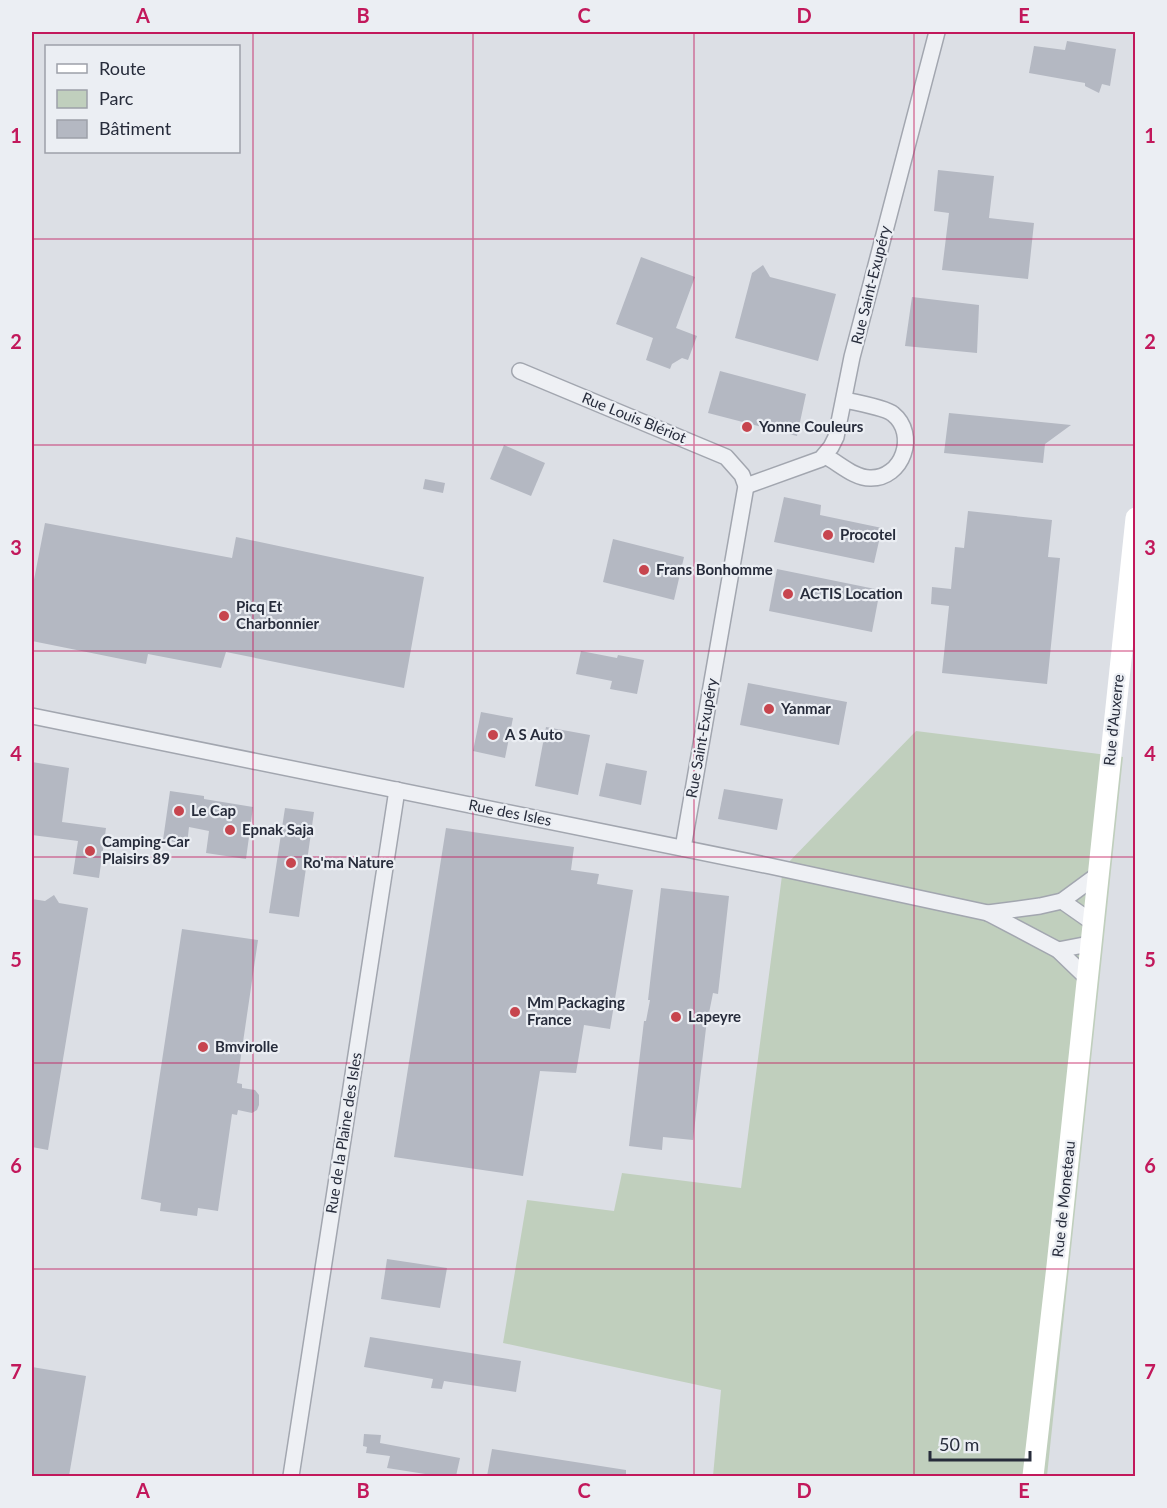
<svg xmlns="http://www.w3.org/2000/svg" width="1167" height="1508" viewBox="0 0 1167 1508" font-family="Lato,sans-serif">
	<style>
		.green { fill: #c0cfbd }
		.building { fill: #b4b8c2 }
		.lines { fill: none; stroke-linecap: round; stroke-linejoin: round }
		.street-casing { stroke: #a2a6af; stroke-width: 18 }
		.street { stroke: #eef0f4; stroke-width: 15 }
		.secondary { stroke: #fff; stroke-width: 21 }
		.grid { fill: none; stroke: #c2185b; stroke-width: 1.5; stroke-opacity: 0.55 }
		.poi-dot { fill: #c7454e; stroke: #ebeef3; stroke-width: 2 }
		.labels { text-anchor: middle; stroke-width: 4.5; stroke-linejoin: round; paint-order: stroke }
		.street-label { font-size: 15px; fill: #272c3b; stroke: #ebeef3 }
		.poi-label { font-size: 15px; font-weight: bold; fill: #272c3b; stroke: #ebeef3; text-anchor: start }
		.neatline { fill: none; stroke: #c2185b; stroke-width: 2 }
		.grid-label { font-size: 20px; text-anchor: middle; font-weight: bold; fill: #c2185b }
	</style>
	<rect width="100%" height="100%" fill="#dcdfe5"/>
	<polygon class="green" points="916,731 1123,757 1047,1476 713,1476 721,1390 503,1343 527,1200 614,1211 622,1173 741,1188 783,868"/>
	<g class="building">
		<polygon points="1067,41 1116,49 1110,86 1102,84 1099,93 1085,86 1085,83 1029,73 1034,46 1065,50"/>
		<polygon points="938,170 994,176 989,218 1034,223 1028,279 942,270 949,213 934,211"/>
		<polygon points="641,257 695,277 676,328 697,336 688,360 682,358 672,364 670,369 646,360 653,338 616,324"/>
		<polygon points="763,265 770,277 836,294 818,361 735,338 752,273"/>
		<polygon points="912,297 979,305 977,353 905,346"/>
		<polygon points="720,371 806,394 797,436 708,413"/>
		<polygon points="949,413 1071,425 1045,444 1043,463 944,453"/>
		<polygon points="504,445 545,463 531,496 490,479"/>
		<polygon points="425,479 445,483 443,493 423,489"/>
		<polygon points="784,497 821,505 820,515 882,528 874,563 774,542"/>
		<polygon points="968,511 1052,520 1048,557 1060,558 1047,684 942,673 949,606 931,604 932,587 951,589 955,547 964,548"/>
		<polygon points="45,523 232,558 236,537 424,577 404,688 226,652 221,668 148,654 146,664 32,641 32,590"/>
		<polygon points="613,539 684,557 674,600 603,582"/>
		<polygon points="777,569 880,590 872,632 769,611"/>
		<polygon points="581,651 617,658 618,655 644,660 637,694 610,689 612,681 576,674"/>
		<polygon points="748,683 847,702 839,745 740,725"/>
		<polygon points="481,712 513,718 505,758 473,751"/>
		<polygon points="546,727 590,735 578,795 535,786"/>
		<polygon points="32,762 69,768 62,822 106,828 99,878 73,874 78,841 32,835"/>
		<polygon points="606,763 647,771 641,805 599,796"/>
		<polygon points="724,789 783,799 777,830 718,819"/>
		<polygon points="170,791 204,796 204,799 253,807 246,859 206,853 209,831 189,827 187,844 163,840"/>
		<polygon points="285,808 314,812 299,917 269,913"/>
		<polygon points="446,828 574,847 571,870 599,874 597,884 633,890 610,1029 584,1025 576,1073 540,1071 523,1176 394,1157"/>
		<polygon points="661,888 729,896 718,994 713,993 706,1028 693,1140 663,1137 662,1150 629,1146 644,1021 646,1021 650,1000 648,1000"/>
		<polygon points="54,895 59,903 88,908 48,1150 32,1147 32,899 45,901"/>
		<polygon points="182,929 258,940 237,1083 242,1084 242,1088 255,1090 259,1095 259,1105 257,1110 252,1113 238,1110 237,1115 232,1114 218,1211 198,1208 197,1216 160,1211 161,1203 141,1199"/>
		<polygon points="387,1259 447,1268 440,1308 381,1299"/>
		<polygon points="370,1337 521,1361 516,1392 444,1381 442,1389 431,1388 433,1379 364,1367"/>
		<polygon points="32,1367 86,1376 69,1476 32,1476"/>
		<polygon points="364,1434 381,1435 380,1443 460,1458 456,1476 438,1476 387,1468 390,1456 366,1453 367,1447 363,1446"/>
		<polygon points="492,1449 626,1470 626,1476 487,1476"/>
	</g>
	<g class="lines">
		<defs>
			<g id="street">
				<polyline points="520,371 726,457 742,475 746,486 683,848"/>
				<path d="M 825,456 C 839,463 854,478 870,478 C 903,479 918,434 893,414 C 886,408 854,402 844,400"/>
				<polyline points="746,486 821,459 831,447 836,437 852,357 937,32"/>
				<polyline points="32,716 770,866 988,913 1058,950 1086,977"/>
				<polyline points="1062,901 1092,922"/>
				<polyline points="988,913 1040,906 1062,901 1096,876"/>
				<polyline points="1058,950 1089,944"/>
				<polyline points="291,1476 397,790"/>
			</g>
		</defs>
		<use href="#street" class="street-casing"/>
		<use href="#street" class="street"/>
		<polyline class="secondary" points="1033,1476 1057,1266 1136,518"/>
	</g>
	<path class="grid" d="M 253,32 L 253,1476M 473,32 L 473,1476M 694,32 L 694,1476M 914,32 L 914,1476M 32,239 L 1136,239M 32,445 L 1136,445M 32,651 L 1136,651M 32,857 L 1136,857M 32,1063 L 1136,1063M 32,1269 L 1136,1269"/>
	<g class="poi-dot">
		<circle cx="747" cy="427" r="6"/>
		<circle cx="828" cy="535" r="6"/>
		<circle cx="644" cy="570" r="6"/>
		<circle cx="788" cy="594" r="6"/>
		<circle cx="224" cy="616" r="6"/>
		<circle cx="769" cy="709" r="6"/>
		<circle cx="493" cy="735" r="6"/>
		<circle cx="179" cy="811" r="6"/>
		<circle cx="230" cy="830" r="6"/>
		<circle cx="90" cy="851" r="6"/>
		<circle cx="291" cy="863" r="6"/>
		<circle cx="515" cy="1012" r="6"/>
		<circle cx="676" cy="1017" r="6"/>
		<circle cx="203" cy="1047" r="6"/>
	</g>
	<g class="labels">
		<g class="street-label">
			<text transform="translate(871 285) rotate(-76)" y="5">Rue Saint-Exupéry</text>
			<text transform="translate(634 418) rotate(22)" y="5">Rue Louis Blériot</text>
			<text transform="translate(1114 720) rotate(-84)" y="5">Rue d'Auxerre</text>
			<text transform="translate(702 738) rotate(-80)" y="5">Rue Saint-Exupéry</text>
			<text transform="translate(510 813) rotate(11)" y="5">Rue des Isles</text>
			<text transform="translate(344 1133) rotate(-81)" y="5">Rue de la Plaine des Isles</text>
			<text transform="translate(1064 1199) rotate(-84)" y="5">Rue de Moneteau</text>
		</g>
		<g class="poi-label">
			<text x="759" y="432">Yonne Couleurs</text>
			<text x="840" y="540">Procotel</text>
			<text x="656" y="575">Frans Bonhomme</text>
			<text x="800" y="599">ACTIS Location</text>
			<text x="236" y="612">Picq Et<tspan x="236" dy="17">Charbonnier</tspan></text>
			<text x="781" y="714">Yanmar</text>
			<text x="505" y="740">A S Auto</text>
			<text x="191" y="816">Le Cap</text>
			<text x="242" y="835">Epnak Saja</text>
			<text x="102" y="847">Camping-Car<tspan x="102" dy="17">Plaisirs 89</tspan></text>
			<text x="303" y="868">Ro'ma Nature</text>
			<text x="527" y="1008">Mm Packaging<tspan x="527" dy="17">France</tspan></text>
			<text x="688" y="1022">Lapeyre</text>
			<text x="215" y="1052">Bmvirolle</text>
		</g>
	</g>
	<rect width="1167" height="1508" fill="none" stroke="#ebeef3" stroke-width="66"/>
	<rect x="45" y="45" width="195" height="108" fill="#ebeef3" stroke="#9da0a9" stroke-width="1.5"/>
	<rect x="57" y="64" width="30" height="9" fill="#ffffff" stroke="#9da0a9" stroke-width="1.5"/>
	<text x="99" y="75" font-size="18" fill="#272c3b">Route</text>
	<rect x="57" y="90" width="30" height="18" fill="#c0cfbd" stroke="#9da0a9" stroke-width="1.5"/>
	<text x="99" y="105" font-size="18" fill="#272c3b">Parc</text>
	<rect x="57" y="120" width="30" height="18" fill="#b4b8c2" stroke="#9da0a9" stroke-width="1.5"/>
	<text x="99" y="135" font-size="18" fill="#272c3b">Bâtiment</text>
	<path d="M930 1451v9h100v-9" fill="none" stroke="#272c3b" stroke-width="3"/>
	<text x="939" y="1451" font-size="18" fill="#272c3b" stroke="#ebeef3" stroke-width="4.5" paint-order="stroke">50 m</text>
	<rect x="33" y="33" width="1101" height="1442" class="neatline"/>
	<g class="grid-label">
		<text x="143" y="23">A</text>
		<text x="363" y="23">B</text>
		<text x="584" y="23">C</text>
		<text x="804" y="23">D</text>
		<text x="1024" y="23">E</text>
		<text x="16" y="143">1</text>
		<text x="1150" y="143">1</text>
		<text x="16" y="349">2</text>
		<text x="1150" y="349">2</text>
		<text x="16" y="555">3</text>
		<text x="1150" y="555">3</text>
		<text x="16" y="761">4</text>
		<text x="1150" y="761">4</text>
		<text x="16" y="967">5</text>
		<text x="1150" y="967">5</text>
		<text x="16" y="1173">6</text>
		<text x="1150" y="1173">6</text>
		<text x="16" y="1379">7</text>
		<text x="1150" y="1379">7</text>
		<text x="143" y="1498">A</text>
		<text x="363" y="1498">B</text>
		<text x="584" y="1498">C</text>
		<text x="804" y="1498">D</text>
		<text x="1024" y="1498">E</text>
	</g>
</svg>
